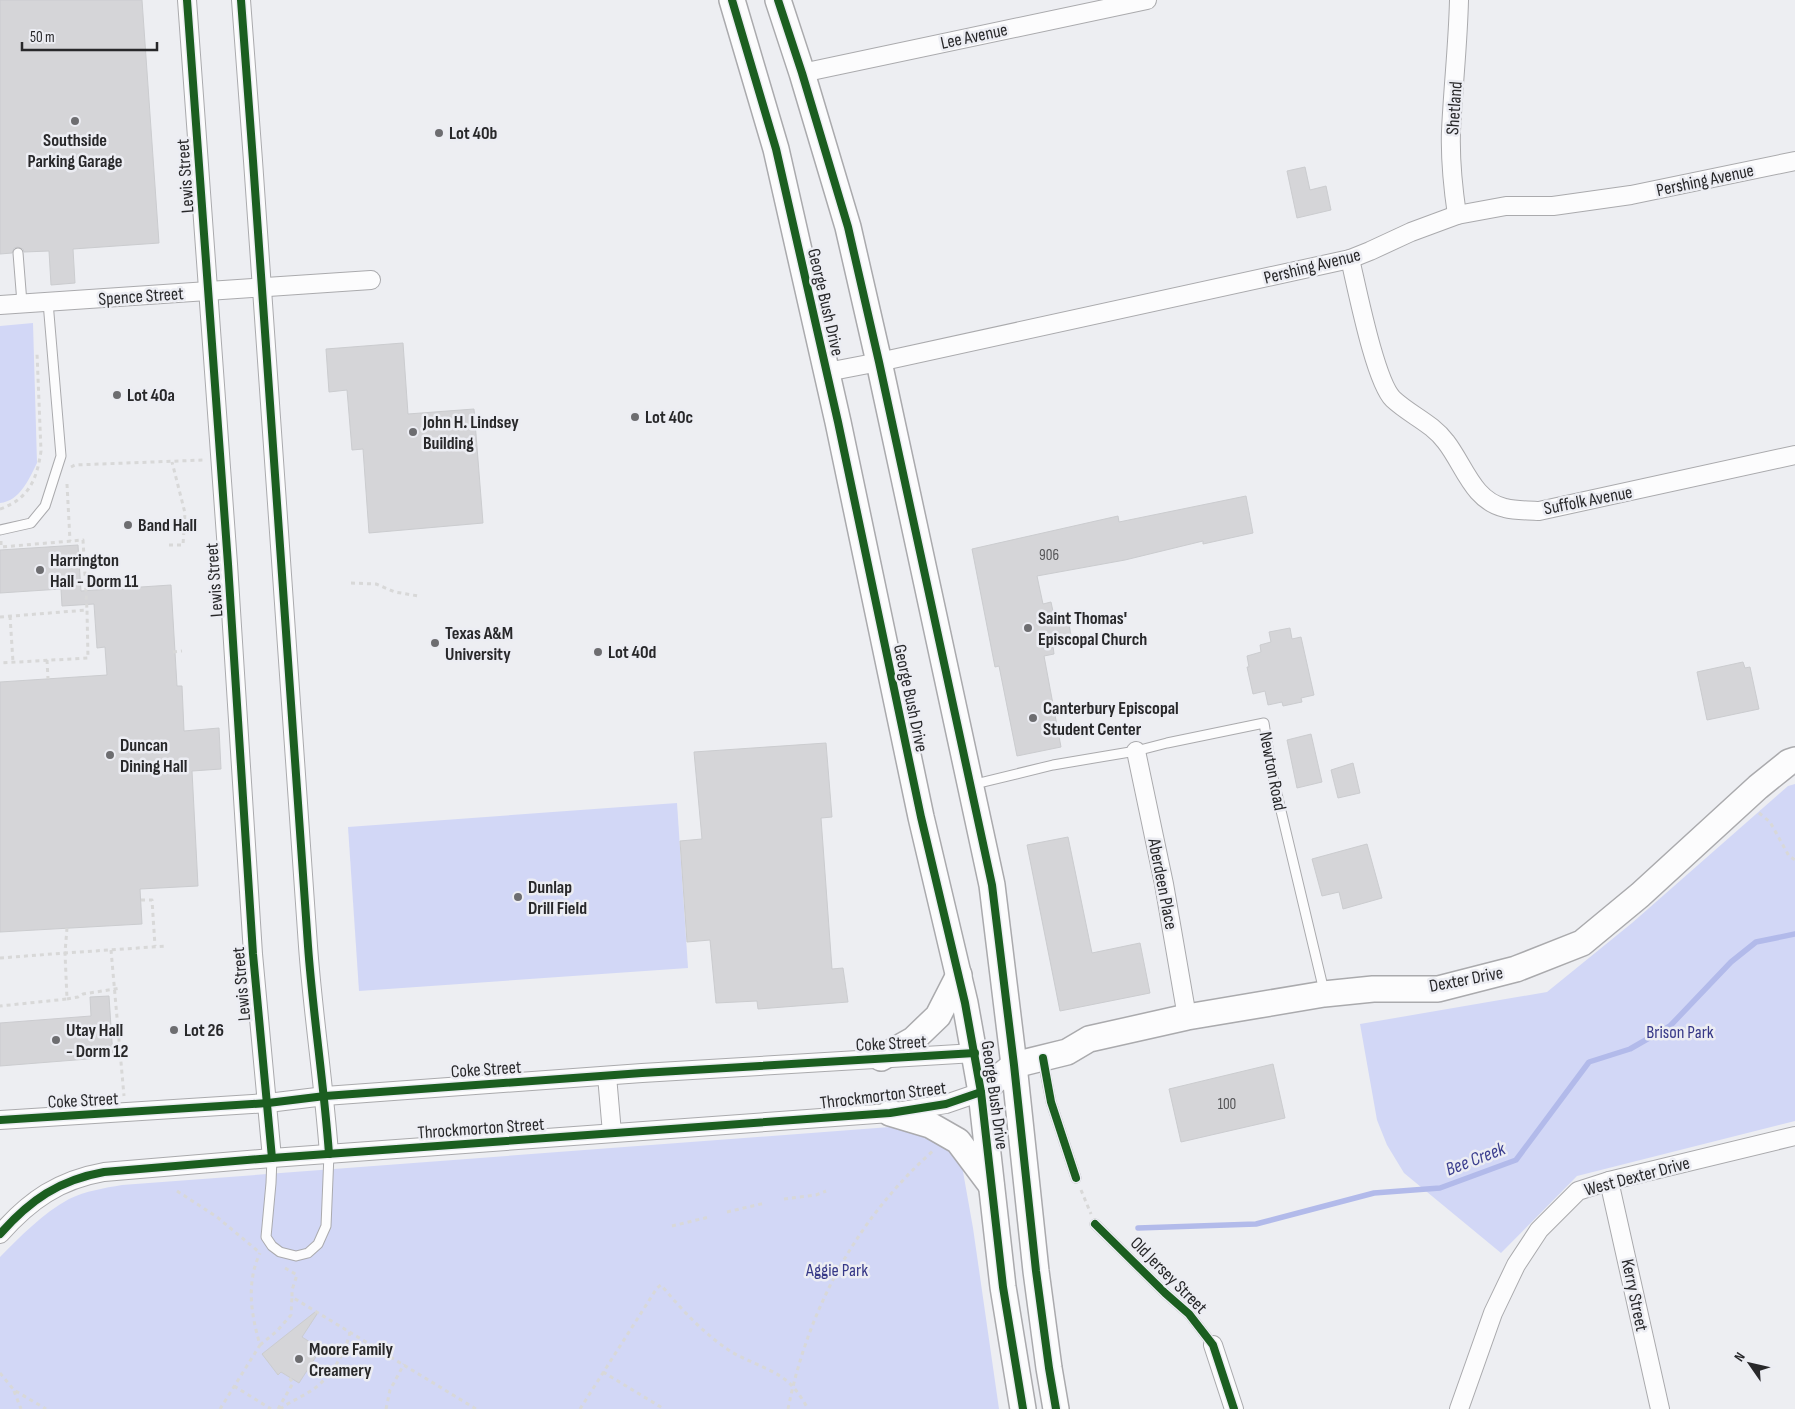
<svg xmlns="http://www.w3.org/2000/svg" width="1795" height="1409" viewBox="0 0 1795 1409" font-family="'Sofia Sans Condensed',sans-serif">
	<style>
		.green { fill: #d2d7f6 }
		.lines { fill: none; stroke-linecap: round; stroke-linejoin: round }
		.stream { stroke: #b2baea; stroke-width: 5.5 }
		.building { fill: #d5d5d8; stroke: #cbcccf }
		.lane-casing { stroke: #aaaaad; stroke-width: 11 }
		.street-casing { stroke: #aaaaad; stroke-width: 20 }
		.secondary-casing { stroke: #aaaaad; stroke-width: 28 }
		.path { stroke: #d8d8d8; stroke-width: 3; stroke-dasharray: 4 4; stroke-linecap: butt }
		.lane { stroke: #fcfcfd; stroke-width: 9 }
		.street { stroke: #fcfcfd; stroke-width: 18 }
		.secondary { stroke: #fcfcfd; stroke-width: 25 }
		.cycleway-casing { stroke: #ecedf3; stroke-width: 11 }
		.cycleway { stroke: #1b5e20; stroke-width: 8 }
		.poi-dot { fill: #6d6d70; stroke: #ecedf3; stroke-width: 2 }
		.labels { text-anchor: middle; stroke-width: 5; stroke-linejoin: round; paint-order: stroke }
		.number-label { font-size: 15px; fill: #545456 }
		.street-label { font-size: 18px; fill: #28282a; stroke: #ecedf3 }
		.poi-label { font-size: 18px; font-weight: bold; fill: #28282a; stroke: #ecedf3; text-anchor: start }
		.park-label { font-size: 18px; fill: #363887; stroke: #ecedf3 }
		.water-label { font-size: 19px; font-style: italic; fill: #3c3f8f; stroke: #ecedf3 }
	</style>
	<rect width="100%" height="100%" fill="#edeef2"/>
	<g class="green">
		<path d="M 33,323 L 37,463 C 29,479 20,501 0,503 L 0,326 Z"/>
		<polygon points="1795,784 1795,1121 1577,1176 1501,1253 1404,1173 1387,1145 1377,1120 1360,1024 1547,992 1632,923 1788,786"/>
		<polygon points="677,803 688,968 359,991 348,827"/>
		<path d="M 890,1127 L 915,1127 L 959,1149 L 973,1228 L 999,1409 L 0,1409 L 0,1257 C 21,1236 43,1213 69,1199 C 86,1191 104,1188 122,1185 Z"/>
	</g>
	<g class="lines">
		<polyline class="stream" points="1138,1228 1256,1224 1374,1193 1440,1188 1516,1160 1589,1062 1630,1049 1670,1026 1731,962 1756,942 1795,934"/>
	</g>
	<g class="building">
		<polygon points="0,0 142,0 159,243 73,249 75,283 51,285 49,251 24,252 23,249 18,247 14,248 12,253 0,254"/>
		<polygon points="1305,167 1310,190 1326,186 1331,210 1297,218 1287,171"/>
		<polygon points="403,343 408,414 474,409 483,523 369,533 363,449 352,450 347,390 329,392 326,349"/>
		<polygon points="1246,496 1253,533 1203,544 1203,541 1125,560 1037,576 1043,604 1051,602 1054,616 1067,613 1072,641 1053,646 1054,654 1044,656 1061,747 1017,756 999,666 995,667 972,549 1118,516 1119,522"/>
		<polygon points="78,545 81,591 171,585 177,686 182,686 184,731 219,728 221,769 192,771 198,886 140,889 142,924 0,932 0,682 107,675 105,647 97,648 94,604 62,606 61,589 0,593 0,550"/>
		<polygon points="1290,628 1292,639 1301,637 1314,695 1301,698 1302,702 1283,706 1282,702 1268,705 1265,691 1253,694 1247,667 1249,667 1247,656 1261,652 1260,645 1271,642 1269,632"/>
		<polygon points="1743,662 1745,668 1750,667 1759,709 1707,720 1697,672"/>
		<polygon points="1311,734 1322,782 1297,788 1287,740"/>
		<polygon points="826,743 832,817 821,818 832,969 843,968 848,1002 758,1009 757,1001 716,1003 710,940 687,942 680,841 702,839 694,752"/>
		<polygon points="1353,763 1360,793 1338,798 1331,770"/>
		<polygon points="1068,837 1092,953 1140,943 1150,993 1060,1011 1027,845"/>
		<polygon points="1367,844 1382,898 1343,909 1339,892 1322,896 1312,859"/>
		<polygon points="109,996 113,1057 0,1066 0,1023 91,1016 90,997"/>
		<polygon points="1273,1064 1285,1118 1181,1142 1169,1089"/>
		<polygon points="315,1312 317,1314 302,1337 321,1349 299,1383 281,1372 278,1375 262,1354"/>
	</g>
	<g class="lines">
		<defs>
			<g id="lane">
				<polyline points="18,253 22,303"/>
				<polyline points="0,530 31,523 45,506 61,456 48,302"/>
				<polyline points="971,785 1053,765 1136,751 1167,743 1264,723 1272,773 1324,991"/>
				<polyline points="1043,1060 1051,1102 1076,1178"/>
				<polyline points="272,1158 271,1183 266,1237 272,1246 280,1252 296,1256 308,1253 318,1244 326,1226 329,1154"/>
				<polyline points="1095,1224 1165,1293 1189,1314 1213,1345"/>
			</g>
			<g id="street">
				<polyline points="187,0 228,564 253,954 272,1158"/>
				<path d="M 241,0 C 265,315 286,630 308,946 C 313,1015 324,1084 329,1154"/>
				<polyline points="802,73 1147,0"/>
				<path d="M 1457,215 C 1453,188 1450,159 1451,131 C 1453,87 1458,44 1459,0"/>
				<path d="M 1350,259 C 1357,288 1375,381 1393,399 C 1410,415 1432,423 1446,442 C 1464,465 1473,501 1505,508 C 1516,511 1528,510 1539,511 L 1795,455"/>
				<polyline points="0,305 371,280"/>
				<polyline points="827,372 879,362 1350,259 1370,251 1411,232 1457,215 1506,206 1553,206 1631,195 1795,161"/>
				<polyline points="1136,751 1164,884 1187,1017"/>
				<polyline points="607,1076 612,1133"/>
				<polyline points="0,1120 268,1103 325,1096 642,1073 975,1053"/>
				<polyline points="1609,1181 1660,1409"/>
				<path d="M 0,1234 C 30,1200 59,1180 104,1172 L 272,1158 L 890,1113 L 946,1104 L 981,1092"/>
				<polyline points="1213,1345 1234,1409"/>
				<polyline points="1459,1409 1493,1313 1516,1265 1539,1230 1578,1191 1609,1181 1795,1136"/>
			</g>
			<g id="secondary">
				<polyline points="732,0 776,149 838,422 921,817 965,1003 981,1092 1003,1287 1023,1409"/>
				<polyline points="778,0 802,73 848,227 879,362 992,885 1014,1065 1036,1271 1049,1368 1056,1409"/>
				<polyline points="881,1058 913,1040 938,1016 959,975"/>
				<polyline points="981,1092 1014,1065 1067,1052 1089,1039 1187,1017 1324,994 1373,989 1438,989 1516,969 1582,943 1640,895 1758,787 1789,762 1795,760"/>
				<polyline points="890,1113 930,1125 958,1141 991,1185"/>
			</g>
		</defs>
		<use href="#lane" class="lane-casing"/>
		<use href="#street" class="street-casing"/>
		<use href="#secondary" class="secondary-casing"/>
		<g class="path">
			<polyline points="71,467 75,465 204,460"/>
			<polyline points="67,484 70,541"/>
			<path d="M 0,509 C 29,499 37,479 41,451 L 37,353"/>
			<polyline points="1,541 1,547 83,540 87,610"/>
			<polyline points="169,545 183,545 185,513 172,462"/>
			<polyline points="84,560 98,559 97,552"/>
			<polyline points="351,583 376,584 395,592 418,596"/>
			<polyline points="10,616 13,662"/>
			<polyline points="0,617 87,610 88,658 0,663"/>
			<polyline points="173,652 182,651"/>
			<polyline points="47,660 48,679"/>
			<polyline points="1759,813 1770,822 1789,856 1795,860"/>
			<polyline points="141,900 152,900 155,946"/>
			<polyline points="67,928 65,953 167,946"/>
			<polyline points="111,950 124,1096"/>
			<polyline points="0,958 65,953 67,999 0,1006"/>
			<polyline points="67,999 78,997 83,994 121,988"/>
			<polyline points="1081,1190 1091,1214"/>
			<polyline points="177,1191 217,1217 259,1252"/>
			<polyline points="784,1199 816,1195 826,1191"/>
			<polyline points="727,1212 765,1203"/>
			<polyline points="672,1226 709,1217"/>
			<polyline points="285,1268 297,1275 292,1290 292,1297 476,1409"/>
			<polyline points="260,1345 277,1331 291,1315 292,1297"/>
			<polyline points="603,1372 664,1409"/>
			<polyline points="0,1373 14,1390 46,1409"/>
			<polyline points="234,1386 271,1409"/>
			<polyline points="14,1391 21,1409"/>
			<path d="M 220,1409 L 260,1345 C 251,1314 246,1283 260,1253"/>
			<polyline points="278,1409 293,1383 288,1376"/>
			<path d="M 280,1409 C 291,1401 304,1396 315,1388 C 332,1375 346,1352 350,1332"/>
			<polyline points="386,1409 390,1390 404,1364"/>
			<path d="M 580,1409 L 657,1288 L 661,1285 C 682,1310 703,1333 730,1351 C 749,1363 779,1370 793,1387 C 799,1393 804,1402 808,1409"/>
			<path d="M 788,1409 C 808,1309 857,1218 934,1150"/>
		</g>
		<use href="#lane" class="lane"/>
		<use href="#street" class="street"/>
		<use href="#secondary" class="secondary"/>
		<defs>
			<g id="cycleway">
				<polyline points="187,0 228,564 253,954 272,1158"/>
				<path d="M 241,0 C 265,315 286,630 308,946 C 313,1015 324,1084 329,1154"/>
				<polyline points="732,0 776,149 838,422 921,817 965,1003 981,1092 1003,1287 1023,1409"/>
				<polyline points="778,0 802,73 848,227 879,362 992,885 1014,1065 1036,1271 1049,1368 1056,1409"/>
				<polyline points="1043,1058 1051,1102 1076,1178"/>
				<polyline points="0,1120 268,1103 325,1096 642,1073 975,1053"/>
				<polyline points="1095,1224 1165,1293 1189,1314 1213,1345 1234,1409"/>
				<path d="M 0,1234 C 30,1200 59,1180 104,1172 L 272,1158 L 890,1113 L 946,1104 L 981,1092"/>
			</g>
		</defs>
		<use href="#cycleway" class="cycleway-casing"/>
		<use href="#cycleway" class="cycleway"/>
	</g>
	<g class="poi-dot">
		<circle cx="75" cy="121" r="5"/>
		<circle cx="439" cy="133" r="5"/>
		<circle cx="117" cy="395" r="5"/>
		<circle cx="635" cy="417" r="5"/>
		<circle cx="413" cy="432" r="5"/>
		<circle cx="128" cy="525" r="5"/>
		<circle cx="40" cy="570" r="5"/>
		<circle cx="1028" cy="628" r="5"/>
		<circle cx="435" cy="643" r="5"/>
		<circle cx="598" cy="652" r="5"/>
		<circle cx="1033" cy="718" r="5"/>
		<circle cx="110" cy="755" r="5"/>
		<circle cx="518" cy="897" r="5"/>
		<circle cx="174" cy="1030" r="5"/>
		<circle cx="56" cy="1040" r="5"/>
		<circle cx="299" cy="1359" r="5"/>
	</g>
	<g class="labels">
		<g class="number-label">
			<text x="1049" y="560">906</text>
			<text x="1227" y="1109">100</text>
		</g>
		<g class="street-label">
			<text transform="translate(974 36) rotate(-12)" y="6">Lee Avenue</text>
			<text transform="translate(1454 108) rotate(-86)" y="6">Shetland</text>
			<text transform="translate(185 176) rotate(-94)" y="6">Lewis Street</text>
			<text transform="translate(1705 180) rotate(-12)" y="6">Pershing Avenue</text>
			<text transform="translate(1312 266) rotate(-14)" y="6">Pershing Avenue</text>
			<text transform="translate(141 296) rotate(-4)" y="6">Spence Street</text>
			<text transform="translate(826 302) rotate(77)" y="6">George Bush Drive</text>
			<text transform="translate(1588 500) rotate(-11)" y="6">Suffolk Avenue</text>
			<text transform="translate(214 580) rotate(-94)" y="6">Lewis Street</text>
			<text transform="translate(911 698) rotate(78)" y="6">George Bush Drive</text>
			<text transform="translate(1273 771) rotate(79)" y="6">Newton Road</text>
			<text transform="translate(1163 884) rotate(79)" y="6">Aberdeen Place</text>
			<text transform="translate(1466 979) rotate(-11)" y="6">Dexter Drive</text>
			<text transform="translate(241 984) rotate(-95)" y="6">Lewis Street</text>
			<text transform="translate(891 1043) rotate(-3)" y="6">Coke Street</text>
			<text transform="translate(486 1069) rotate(-4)" y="6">Coke Street</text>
			<text transform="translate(883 1095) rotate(-7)" y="6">Throckmorton Street</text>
			<text transform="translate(995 1095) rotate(82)" y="6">George Bush Drive</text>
			<text transform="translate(83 1100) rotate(-3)" y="6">Coke Street</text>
			<text transform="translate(481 1128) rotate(-4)" y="6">Throckmorton Street</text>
			<text transform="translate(1637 1176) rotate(-15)" y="6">West Dexter Drive</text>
			<text transform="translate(1169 1275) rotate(45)" y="6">Old Jersey Street</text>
			<text transform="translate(1635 1295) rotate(78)" y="6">Kerry Street</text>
		</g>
		<g class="poi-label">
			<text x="449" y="139">Lot 40b</text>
			<text x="75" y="146" text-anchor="middle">Southside<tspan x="75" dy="21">Parking Garage</tspan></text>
			<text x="127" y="401">Lot 40a</text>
			<text x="645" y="423">Lot 40c</text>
			<text x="423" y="428">John H. Lindsey<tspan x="423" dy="21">Building</tspan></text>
			<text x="138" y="531">Band Hall</text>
			<text x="50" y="566">Harrington<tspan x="50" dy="21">Hall - Dorm 11</tspan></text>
			<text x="1038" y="624">Saint Thomas'<tspan x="1038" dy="21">Episcopal Church</tspan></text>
			<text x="445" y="639">Texas A&amp;M<tspan x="445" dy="21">University</tspan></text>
			<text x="608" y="658">Lot 40d</text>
			<text x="1043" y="714">Canterbury Episcopal<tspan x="1043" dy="21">Student Center</tspan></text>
			<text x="120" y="751">Duncan<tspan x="120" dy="21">Dining Hall</tspan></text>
			<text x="528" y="893">Dunlap<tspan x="528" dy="21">Drill Field</tspan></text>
			<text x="66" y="1036">Utay Hall<tspan x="66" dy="21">- Dorm 12</tspan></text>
			<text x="184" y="1036">Lot 26</text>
			<text x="309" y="1355">Moore Family<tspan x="309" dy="21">Creamery</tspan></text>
		</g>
		<g class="park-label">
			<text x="1680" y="1038">Brison Park</text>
			<text x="837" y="1276">Aggie Park</text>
		</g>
		<g class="water-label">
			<text transform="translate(1475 1158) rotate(-21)" y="7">Bee Creek</text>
		</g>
	</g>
	<g transform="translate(1750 1364) rotate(304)" stroke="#ecedf3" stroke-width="4" paint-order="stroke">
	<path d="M0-4L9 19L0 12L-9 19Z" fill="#28282a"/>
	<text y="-8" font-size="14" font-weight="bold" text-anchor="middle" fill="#28282a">N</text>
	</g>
	<path d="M22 42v8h135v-8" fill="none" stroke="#28282a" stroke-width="2.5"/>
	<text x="30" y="42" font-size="15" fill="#28282a" stroke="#ecedf3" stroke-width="4" paint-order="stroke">50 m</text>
</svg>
